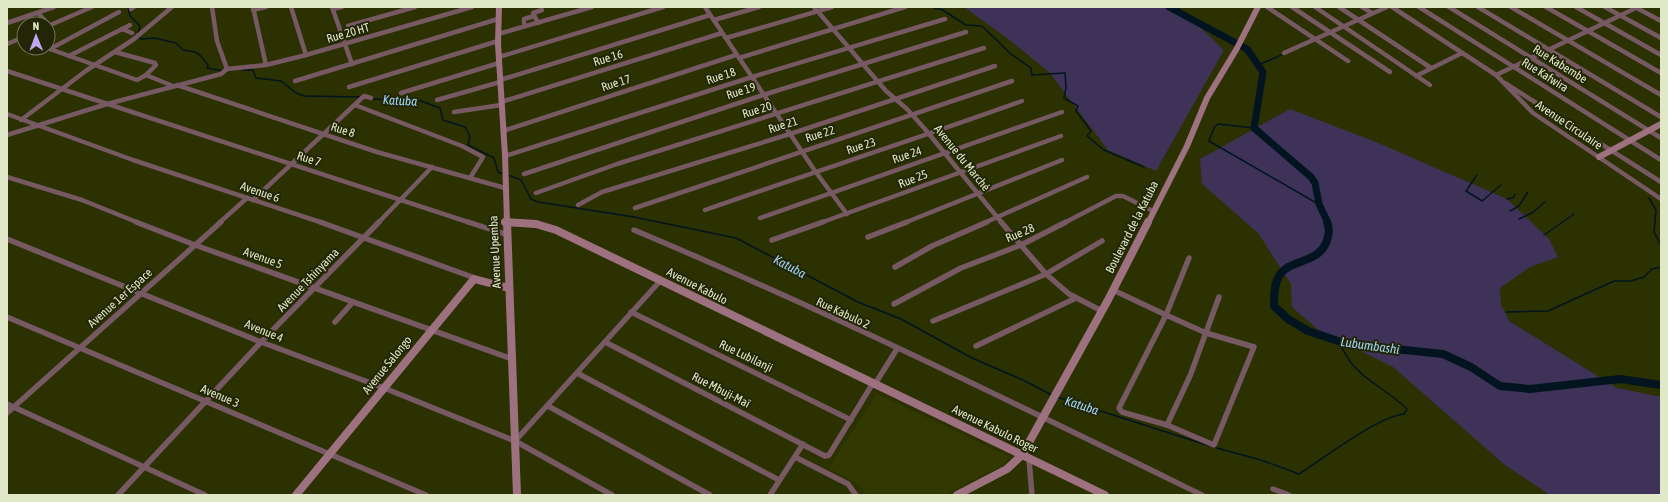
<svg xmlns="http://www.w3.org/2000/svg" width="1668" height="502" viewBox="0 0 1668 502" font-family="'Asap Condensed',sans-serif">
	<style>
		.built { fill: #323900 }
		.green { fill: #3e3258 }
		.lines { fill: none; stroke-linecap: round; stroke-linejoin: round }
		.stream { stroke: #021420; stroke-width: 1.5 }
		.river-far1 { stroke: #021420; stroke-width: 7 }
		.river { stroke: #021420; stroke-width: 8 }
		.street-far1 { stroke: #765962; stroke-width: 4.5 }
		.street { stroke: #765962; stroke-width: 5.5 }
		.secondary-far1 { stroke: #9e7180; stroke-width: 6 }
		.secondary { stroke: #9e7180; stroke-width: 8 }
		.labels { text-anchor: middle; stroke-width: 4; stroke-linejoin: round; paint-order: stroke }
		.street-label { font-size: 12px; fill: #e1e8c8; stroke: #222606 }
		.water-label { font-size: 13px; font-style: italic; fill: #a1d5f7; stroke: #222606 }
	</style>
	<rect width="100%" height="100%" fill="#2b3101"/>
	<polygon class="built" points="877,394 1010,457 1001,466 944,495 866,495 862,487 829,468"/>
	<g class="green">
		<polygon points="964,7 1179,7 1224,50 1156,171 1108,150 1049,72 1007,38"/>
		<polygon points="1290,109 1376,142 1507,199 1549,239 1558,257 1530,267 1500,288 1501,305 1509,321 1617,388 1661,397 1661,495 1550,495 1505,465 1393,367 1317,329 1292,307 1291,284 1258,233 1202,184 1200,159"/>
	</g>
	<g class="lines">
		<g class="stream">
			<polyline points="128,7 130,16 140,26 138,34"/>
			<polyline points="935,7 935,9 941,9 966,25 982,26 1011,54 1031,68 1032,75 1065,73 1066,87 1064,98 1078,106 1076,111 1091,131 1087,136 1104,150 1144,167"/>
			<polyline points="1178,7 1184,14"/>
			<polyline points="139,37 141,39 155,38 176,43 183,50 195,52 200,55 208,65 207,68 223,71"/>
			<polyline points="1258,65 1284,54"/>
			<polyline points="242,70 253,70 256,78 281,81 296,93 304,96 360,97"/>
			<polyline points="372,99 421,101 440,108 443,120 465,127 470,136 468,145 494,158 498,172 504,174"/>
			<polyline points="1254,128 1218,124 1214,128 1209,141 1320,205"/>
			<polyline points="508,175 521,180 531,199 538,202 634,217 736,238 858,302 901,319 972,358 1023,380 1052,395"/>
			<polyline points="1477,175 1466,191 1482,201 1501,185"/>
			<polyline points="1649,198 1656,210 1654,232 1661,245"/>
			<polyline points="1507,199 1513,198 1515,194"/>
			<polyline points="1510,211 1519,206 1528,192"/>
			<polyline points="1519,219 1532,213 1545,202"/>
			<polyline points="1544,235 1574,214"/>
			<polyline points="1507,312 1548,311 1614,281 1631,281 1644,277 1652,269 1661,267"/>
			<polyline points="1057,397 1210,446"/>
			<path d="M 1213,447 L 1261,460 L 1299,474 C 1324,458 1377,417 1404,414 L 1407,409 C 1380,383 1354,379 1339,341"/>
		</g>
		<polyline class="river-far1" points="1169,7 1247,49 1263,72 1254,128 1311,177 1315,183 1319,204 1328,223"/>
		<path class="river" d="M 1327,222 C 1330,230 1329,235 1326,243 C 1316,265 1290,258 1279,276 C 1274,285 1274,296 1274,306 L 1288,319 L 1308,331 L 1347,344 L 1443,354 L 1471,367 L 1500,386 L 1530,389 L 1620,379 L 1661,385"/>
		<g class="street-far1">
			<polyline points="212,7 217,41 227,69"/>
			<polyline points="253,7 266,65"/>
			<polyline points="291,7 306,55"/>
			<polyline points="332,7 352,64"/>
			<polyline points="705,7 815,171 847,214"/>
			<polyline points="814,7 886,91 907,109 924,128 1002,223"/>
			<polyline points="1267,7 1348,61"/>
			<polyline points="1292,7 1390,72"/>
			<polyline points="1315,7 1430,85"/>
			<polyline points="1339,7 1431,68"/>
			<polyline points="1362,7 1372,13"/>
			<polyline points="1392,7 1496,75 1533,113 1661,199"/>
			<polyline points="1419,7 1661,160"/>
			<polyline points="1449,7 1661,138"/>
			<polyline points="1478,7 1661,117"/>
			<polyline points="1511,7 1661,95"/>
			<polyline points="1546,7 1661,73"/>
			<polyline points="1576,7 1661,55"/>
			<polyline points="1605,7 1661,38"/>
			<polyline points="1635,7 1661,21"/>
			<polyline points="131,9 134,7"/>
			<polyline points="333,9 342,7"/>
			<polyline points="253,10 266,7"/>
			<polyline points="38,13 49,25"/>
			<polyline points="714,20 759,7"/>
			<polyline points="7,23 54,7"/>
			<polyline points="524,23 524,19 534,16"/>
			<polyline points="538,23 533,13 542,10"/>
			<polyline points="48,26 92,7"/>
			<polyline points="348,26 415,7"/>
			<polyline points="122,29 132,33"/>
			<polyline points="498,34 592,7"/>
			<polyline points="726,38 832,7"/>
			<polyline points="7,44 24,37"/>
			<polyline points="47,48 137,80 146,75 156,65 155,63 115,52"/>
			<polyline points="50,49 119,12"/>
			<polyline points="1284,53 1387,7"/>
			<polyline points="69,56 130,25"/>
			<polyline points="499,57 663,7"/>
			<polyline points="739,58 905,7"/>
			<polyline points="227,69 266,65 306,55 472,7"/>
			<polyline points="7,71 471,223"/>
			<polyline points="146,75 173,86"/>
			<polyline points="1496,75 1638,7"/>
			<polyline points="1416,76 1462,53"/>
			<polyline points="500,80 710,15"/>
			<polyline points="295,81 498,19"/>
			<polyline points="1505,83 1661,182"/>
			<polyline points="177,85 377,152 505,188"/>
			<polyline points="349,87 498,41"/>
			<polyline points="401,93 499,63"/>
			<polyline points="437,100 500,82"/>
			<polyline points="501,102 722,33"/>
			<polyline points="355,105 462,146 483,157 470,178"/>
			<polyline points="454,112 501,105"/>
			<polyline points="7,114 133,160 323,223"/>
			<polyline points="21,120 87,70 134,39 172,7"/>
			<polyline points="503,131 736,55"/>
			<polyline points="7,135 107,104 221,74 227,69"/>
			<polyline points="505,156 752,77 945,19"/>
			<polyline points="524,174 763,95 966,32"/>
			<polyline points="7,177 82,200 139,223"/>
			<polyline points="536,193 617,164 984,48"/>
			<polyline points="253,200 364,96 371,98"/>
			<polyline points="578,205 602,192 790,134 995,66"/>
			<polyline points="635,208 1012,81"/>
			<path d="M 705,210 C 810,173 917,139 1022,101"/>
			<polyline points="760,218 1062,112"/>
			<polyline points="219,223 247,198"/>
			<polyline points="378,223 432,167"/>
			<polyline points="820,223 1061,136"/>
			<polyline points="904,223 1062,160"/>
			<polyline points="984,223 1087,177"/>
			<polyline points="1064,223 1116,196 1123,196 1153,211"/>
		</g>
		<g class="street">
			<polyline points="136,222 195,245 512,359"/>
			<polyline points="320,222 475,278"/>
			<polyline points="468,222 505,234"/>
			<polyline points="1001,222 1046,274 1069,294 1102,311"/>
			<path d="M 634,230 C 827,311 1014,403 1202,495"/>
			<polyline points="868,237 907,222"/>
			<polyline points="7,239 261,342 384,388 515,441 612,495"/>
			<polyline points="772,240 823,222"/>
			<polyline points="895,267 932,246 987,222"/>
			<polyline points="1113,290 1166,315"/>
			<polyline points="894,304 961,268 1021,245 1066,222"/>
			<polyline points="631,312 851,420"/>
			<polygon points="1166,315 1206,333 1254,347 1214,445 1167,425 1122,412 1119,408"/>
			<polyline points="1166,315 1189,258"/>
			<polyline points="7,317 426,495"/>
			<polyline points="933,321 1046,274 1102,241"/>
			<polyline points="335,322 352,303"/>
			<polyline points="605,342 825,456 829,455 873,383"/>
			<polyline points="976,346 1076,298"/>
			<polyline points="577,373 779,480"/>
			<polyline points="875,384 897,349"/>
			<polyline points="7,404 205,495"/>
			<polyline points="548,406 710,495"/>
			<polyline points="7,413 221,222"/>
			<polyline points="1167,425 1190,376 1219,297"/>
			<polyline points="515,441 661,280"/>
			<polyline points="795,457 848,484 856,495"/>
			<polyline points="1029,459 1032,495"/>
			<polyline points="1273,489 1289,495"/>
			<polyline points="118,495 261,342 379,222"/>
			<polyline points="770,495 803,444"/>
		</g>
		<g class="secondary-far1">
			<polyline points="499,7 498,44 505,155 507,223"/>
			<polyline points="1599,157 1661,124"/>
			<polyline points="505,222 516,223"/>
			<polyline points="1148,223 1187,146 1207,98 1236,50 1258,7"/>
		</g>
		<g class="secondary">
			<polyline points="505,222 536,224 556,230 1105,495"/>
			<polyline points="507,222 517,495"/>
			<polyline points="296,495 474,279 509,288"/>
			<polyline points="957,495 1007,469 1022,455 1108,300 1148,222"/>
		</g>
	</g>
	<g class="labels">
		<g class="street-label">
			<text transform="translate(348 33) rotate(-16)" y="4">Rue 20 HT</text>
			<text transform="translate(608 58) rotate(-17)" y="4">Rue 16</text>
			<text transform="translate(1560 64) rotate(32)" y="4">Rue Kabembe</text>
			<text transform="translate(1545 75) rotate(32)" y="4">Rue Kafwira</text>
			<text transform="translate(721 76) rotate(-18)" y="4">Rue 18</text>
			<text transform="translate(616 83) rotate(-18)" y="4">Rue 17</text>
			<text transform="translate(741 91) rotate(-18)" y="4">Rue 19</text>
			<text transform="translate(757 110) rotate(-17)" y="4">Rue 20</text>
			<text transform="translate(783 125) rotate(-18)" y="4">Rue 21</text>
			<text transform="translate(1569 125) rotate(34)" y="4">Avenue Circulaire</text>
			<text transform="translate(343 130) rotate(18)" y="4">Rue 8</text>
			<text transform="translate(820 134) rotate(-18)" y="4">Rue 22</text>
			<text transform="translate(861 146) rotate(-18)" y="4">Rue 23</text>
			<text transform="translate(907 155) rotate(-19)" y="4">Rue 24</text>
			<text transform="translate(962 158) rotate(51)" y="4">Avenue du Marché</text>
			<text transform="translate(309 159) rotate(18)" y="4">Rue 7</text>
			<text transform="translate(913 179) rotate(-21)" y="4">Rue 25</text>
			<text transform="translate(260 192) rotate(19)" y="4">Avenue 6</text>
			<text transform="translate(1132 227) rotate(-63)" y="4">Boulevard de la Katuba</text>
			<text transform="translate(1020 233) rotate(-23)" y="4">Rue 28</text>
			<text transform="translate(495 252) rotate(-93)" y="4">Avenue Upemba</text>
			<text transform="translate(263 258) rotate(20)" y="4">Avenue 5</text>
			<text transform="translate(308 280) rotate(-46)" y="4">Avenue Tshinyama</text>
			<text transform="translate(697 286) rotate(27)" y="4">Avenue Kabulo</text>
			<text transform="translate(120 298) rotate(-42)" y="4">Avenue 1er Espace</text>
			<text transform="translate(843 313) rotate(25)" y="4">Rue Kabulo 2</text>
			<text transform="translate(264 331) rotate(22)" y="4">Avenue 4</text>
			<text transform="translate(746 356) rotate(26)" y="4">Rue Lubilanji</text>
			<text transform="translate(387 365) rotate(-51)" y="4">Avenue Salongo</text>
			<text transform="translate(721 390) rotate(27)" y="4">Rue Mbuji-Maï</text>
			<text transform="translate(220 396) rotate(23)" y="4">Avenue 3</text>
			<text transform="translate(995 429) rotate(26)" y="4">Avenue Kabulo Roger</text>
		</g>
		<g class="water-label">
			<text transform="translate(400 100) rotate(3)" y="5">Katuba</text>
			<text transform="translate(790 266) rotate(28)" y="5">Katuba</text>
			<text transform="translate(1370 345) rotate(8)" y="5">Lubumbashi</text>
			<text transform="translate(1082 405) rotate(18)" y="5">Katuba</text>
		</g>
	</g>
	<rect width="1668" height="502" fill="none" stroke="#e1e8c8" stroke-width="16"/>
	<g transform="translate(36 36) rotate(359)"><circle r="19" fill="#222606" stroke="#6e7454"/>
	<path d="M0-3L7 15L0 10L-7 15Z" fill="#bfa9f4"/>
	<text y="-6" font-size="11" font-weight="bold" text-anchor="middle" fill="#e1e8c8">N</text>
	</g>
</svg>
